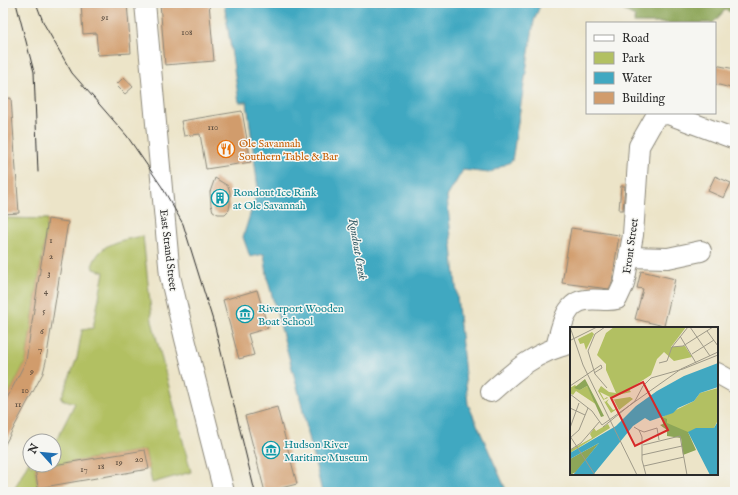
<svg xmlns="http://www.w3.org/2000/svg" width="738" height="495" viewBox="0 0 738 495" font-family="'IM FELL English',serif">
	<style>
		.green { fill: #b2c062; stroke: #6e7646 }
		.forest { fill: #8da658; stroke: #5c6842 }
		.water { fill: #41a8c1; stroke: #366a76 }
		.building { fill: #d19c6c }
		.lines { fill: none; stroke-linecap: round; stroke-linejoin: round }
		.minor-casing { stroke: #8c887a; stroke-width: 22 }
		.minor { stroke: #fff; stroke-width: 20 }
		.tram { stroke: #2b2b2b; stroke-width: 1 }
		.labels { text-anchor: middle; stroke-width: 3; stroke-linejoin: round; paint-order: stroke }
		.number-label { font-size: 9px; fill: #54473b }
		.food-label { font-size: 11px; fill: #c56008; stroke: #f6f6f2; text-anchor: start }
		.culture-label { font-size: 11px; fill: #0d838f; stroke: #f6f6f2; text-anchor: start }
		.street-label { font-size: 11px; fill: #2b2b2b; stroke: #f6f6f2 }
		.water-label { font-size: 12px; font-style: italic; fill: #345d67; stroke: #f6f6f2 }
		.inset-road { fill: none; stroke: #9f9a89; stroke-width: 1 }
		.view { fill: #d62828; fill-opacity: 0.15; stroke: #d62828; stroke-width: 2 }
		.inset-edge { fill: none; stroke: #2b2b2b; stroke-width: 2 }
	</style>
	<rect width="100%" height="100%" fill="#f6f6f2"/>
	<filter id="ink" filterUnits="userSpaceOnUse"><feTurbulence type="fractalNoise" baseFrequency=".025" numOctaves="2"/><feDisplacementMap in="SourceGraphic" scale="8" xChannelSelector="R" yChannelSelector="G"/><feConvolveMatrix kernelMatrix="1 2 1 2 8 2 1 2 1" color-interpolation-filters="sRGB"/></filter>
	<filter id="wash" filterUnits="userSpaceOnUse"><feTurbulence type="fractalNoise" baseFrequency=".012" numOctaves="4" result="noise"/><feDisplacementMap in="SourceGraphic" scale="16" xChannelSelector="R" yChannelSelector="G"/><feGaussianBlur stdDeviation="0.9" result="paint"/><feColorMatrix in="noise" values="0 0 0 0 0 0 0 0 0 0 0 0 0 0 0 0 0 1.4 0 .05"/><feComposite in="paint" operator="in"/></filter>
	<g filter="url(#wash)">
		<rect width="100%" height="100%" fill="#ece4c8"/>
		<g class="green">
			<polygon points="3,218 48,219 26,361 3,406"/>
			<path d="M 143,236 L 152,321 L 191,472 L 152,483 L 145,450 L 35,468 L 38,488 L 29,492 L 13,492 L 30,459 L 30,465 L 54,465 L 54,445 L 75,403 L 61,399 L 77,358 L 82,330 L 93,328 L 104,272 L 94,269 L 92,266 C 101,241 120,241 143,236 Z"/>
		</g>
		<polygon class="forest" points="556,3 735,3 735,13 725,10 713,23 634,23 635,16 615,6"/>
		<polygon class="water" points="224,3 541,3 534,21 512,161 489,173 463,170 447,197 468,404 507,492 322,492 298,390 268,281 264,254 250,257 243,237 258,189 247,102 239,102"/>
		<g id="blocks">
			<g class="building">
				<polygon points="81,3 127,3 131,53 98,55 96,33 83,34"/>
				<polygon points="160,3 209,3 214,61 165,65"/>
				<polygon points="715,65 735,69 735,89 715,84"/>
				<polygon points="124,77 133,87 125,94 116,85"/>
				<polygon points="11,98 19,213 3,214 3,99"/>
				<polygon points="242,111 251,162 206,169 200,134 184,136 181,121"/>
				<polygon points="715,176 731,183 724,198 708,191"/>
				<polygon points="215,178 228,186 230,192 230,204 229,210 225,214 218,214 213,211 211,205 210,192"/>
				<polygon points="621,186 625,186 623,210 619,210"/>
				<polygon points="48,219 68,222 46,361 43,373 3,448 3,406 26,361"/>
				<polygon points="571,228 619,235 612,283 609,289 562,283"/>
				<polygon points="641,271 675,279 664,326 635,319 643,289 637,288"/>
				<polygon points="257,290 268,328 248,334 254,355 239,359 223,300"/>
				<polygon points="277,407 297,484 265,492 245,416"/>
				<polygon points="145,450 149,469 38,488 35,468"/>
			</g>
		</g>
	</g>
	<g filter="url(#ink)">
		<use href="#blocks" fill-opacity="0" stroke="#8c887a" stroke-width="1"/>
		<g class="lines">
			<defs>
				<g id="minor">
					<polyline points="145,3 170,276 185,339 224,492"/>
					<polyline points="629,257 668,258 701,251"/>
					<path d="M 556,347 C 561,330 564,302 586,300 C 597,298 607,302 617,299 L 624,284 L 633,235 L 639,146 L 656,116 L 668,114 L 735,139"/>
					<polyline points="717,373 735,383"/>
					<path d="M 491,392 C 515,370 537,351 570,344"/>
				</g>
			</defs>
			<use href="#minor" class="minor-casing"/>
			<use href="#minor" class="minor"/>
			<g class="tram">
				<polyline points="16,3 34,72 38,172"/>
				<polyline points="36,3 44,24 72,73 127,136 162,187 183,224 215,327 255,492"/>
			</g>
		</g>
	</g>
	<defs>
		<symbol id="restaurant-ring" viewBox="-11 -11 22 22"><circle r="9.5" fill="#f6f6f2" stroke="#e8710a" stroke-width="1.5"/><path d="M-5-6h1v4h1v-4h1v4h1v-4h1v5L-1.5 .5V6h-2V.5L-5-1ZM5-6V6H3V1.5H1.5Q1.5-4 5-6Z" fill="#e8710a"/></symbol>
		<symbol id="building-ring" viewBox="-11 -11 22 22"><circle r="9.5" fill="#f6f6f2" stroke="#0f9aa8" stroke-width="1.5"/><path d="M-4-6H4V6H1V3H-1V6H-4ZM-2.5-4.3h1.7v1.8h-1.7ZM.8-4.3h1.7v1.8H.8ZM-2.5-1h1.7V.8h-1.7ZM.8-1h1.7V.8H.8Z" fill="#0f9aa8"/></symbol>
		<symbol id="museum-ring" viewBox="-11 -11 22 22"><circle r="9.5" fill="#f6f6f2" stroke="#0f9aa8" stroke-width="1.5"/><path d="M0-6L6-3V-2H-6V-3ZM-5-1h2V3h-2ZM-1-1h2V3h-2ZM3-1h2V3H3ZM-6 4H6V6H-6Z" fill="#0f9aa8"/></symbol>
	</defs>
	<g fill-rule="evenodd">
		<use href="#restaurant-ring" x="216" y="139" width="20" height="20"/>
		<use href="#building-ring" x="210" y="188" width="20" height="20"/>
		<use href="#museum-ring" x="235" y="304" width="20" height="20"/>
		<use href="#museum-ring" x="261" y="440" width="20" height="20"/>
	</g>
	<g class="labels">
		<g class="number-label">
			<text x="105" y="20">91</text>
			<text x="187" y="35">108</text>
			<text x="213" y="130">110</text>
			<text x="51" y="243">1</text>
			<text x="51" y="259">2</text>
			<text x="49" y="276">3</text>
			<text x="46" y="294">4</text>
			<text x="44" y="314">5</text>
			<text x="42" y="334">6</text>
			<text x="40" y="352">7</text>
			<text x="32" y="374">9</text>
			<text x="25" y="393">10</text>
			<text x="18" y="407">11</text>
			<text x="139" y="462">20</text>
			<text x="119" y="465">19</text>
			<text x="101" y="469">18</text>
			<text x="84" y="472">17</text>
		</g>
		<g class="food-label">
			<text x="239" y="147">Ole Savannah<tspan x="239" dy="13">Southern Table &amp; Bar</tspan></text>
		</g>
		<g class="culture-label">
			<text x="233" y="196">Rondout Ice Rink<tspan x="233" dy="13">at Ole Savannah</tspan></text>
			<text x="258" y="312">Riverport Wooden<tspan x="258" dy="13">Boat School</tspan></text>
			<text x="284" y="448">Hudson River<tspan x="284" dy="13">Maritime Museum</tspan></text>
		</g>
		<g class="street-label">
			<text transform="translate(630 246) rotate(-82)" y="4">Front Street</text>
			<text transform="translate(169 250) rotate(83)" y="4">East Strand Street</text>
		</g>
		<g class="water-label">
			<text transform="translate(358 249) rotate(80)" y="4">Rondout Creek</text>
		</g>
	</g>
	<g transform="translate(570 327)">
		<rect width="148" height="148" fill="#ece4c8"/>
		<path d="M 44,0 L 116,0 L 101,20 L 115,19 L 122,30 L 104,34 L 94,25 L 87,32 L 81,48 L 59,62 L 61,65 L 43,69 L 42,71 L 30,65 L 34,72 L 37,70 L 38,71 L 33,73 L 35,75 L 39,72 L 37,75 L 43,83 L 46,82 L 47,82 L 41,86 L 28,64 L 31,59 L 39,65 L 46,66 L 36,43 L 36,37 L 27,28 L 36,6 ZM 22,5 L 24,7 L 16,23 L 14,16 L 10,17 L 8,12 ZM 5,58 L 10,63 L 17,59 L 27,78 L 6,64 L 3,68 L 0,66 L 0,61 ZM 148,61 L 148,93 L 144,101 L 102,109 L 92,90 L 124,74 L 130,66 ZM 60,70 L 63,72 L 49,83 L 44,73 L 41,73 ZM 38,97 L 40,101 L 0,126 L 0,123 L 22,111 L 20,107 L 24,101 L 26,104 Z" fill="#b2c062"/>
		<path d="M 15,52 L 26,73 L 34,89 L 31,90 L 17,59 L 10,63 L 4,61 ZM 92,90 L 97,92 L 97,96 L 118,105 L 126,123 L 113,128 L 111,111 L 97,109 L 97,103 L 90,98 L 93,97 ZM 29,116 L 6,145 L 0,148 L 0,132 Z" fill="#8da658"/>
		<path d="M 148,36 L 148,60 L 130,66 L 124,74 L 108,81 L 103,86 L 80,94 L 75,91 L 63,99 L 23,148 L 3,148 L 29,116 L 0,132 L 0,126 L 46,99 L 66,79 L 87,64 L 114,49 ZM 148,83 L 148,148 L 140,148 L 118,105 L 126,101 L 144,101 L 147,96 Z" fill="#41a8c1"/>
		<path class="inset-road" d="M 0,0 L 13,38 L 67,148M 35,0 L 25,7 L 18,24 L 25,47 L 37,61M 120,0 L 140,29M 137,4 L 148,19M 110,9 L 126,36M 1,13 L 27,0M 102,20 L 118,0M 122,27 L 144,13M 89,36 L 97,34 L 102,20 L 113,19 L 143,0M 0,59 L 31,38 L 32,41 L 24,46M 0,67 L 22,84 L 32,98M 0,81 L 15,88M 32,98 L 111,42 L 148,25M 33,100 L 65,74 L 73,59 L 81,51 L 113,42 L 148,28M 64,100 L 69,103 L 72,110 L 72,133 L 76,148M 0,101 L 9,76M 69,103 L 74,105 L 87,101 L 89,113M 0,109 L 25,148M 0,111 L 9,103 L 18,81M 73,118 L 110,109 L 117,148M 0,123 L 11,116 L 30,94M 72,128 L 112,119M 74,139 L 114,130"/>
		<path class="view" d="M 73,55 L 98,103 L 65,119 L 41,71 Z"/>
		<rect width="148" height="148" class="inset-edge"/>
	</g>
	<rect width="738" height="495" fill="none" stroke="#f6f6f2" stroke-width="16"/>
	<rect x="586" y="22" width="130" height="92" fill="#f6f6f2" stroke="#a5a5a2"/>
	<rect x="594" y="35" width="20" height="6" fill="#ffffff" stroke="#a5a5a2"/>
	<text x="622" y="42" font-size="12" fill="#2b2b2b">Road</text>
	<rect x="594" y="52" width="20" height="12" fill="#b2c062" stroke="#a5a5a2"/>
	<text x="622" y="62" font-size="12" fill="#2b2b2b">Park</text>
	<rect x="594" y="72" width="20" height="12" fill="#41a8c1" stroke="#a5a5a2"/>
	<text x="622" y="82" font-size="12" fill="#2b2b2b">Water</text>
	<rect x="594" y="92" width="20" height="12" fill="#d19c6c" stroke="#a5a5a2"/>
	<text x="622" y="102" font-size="12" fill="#2b2b2b">Building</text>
	<g transform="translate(42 453) rotate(297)"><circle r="19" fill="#f6f6f2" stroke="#a5a5a2"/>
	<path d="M0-3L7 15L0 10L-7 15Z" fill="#1f6fb2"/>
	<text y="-6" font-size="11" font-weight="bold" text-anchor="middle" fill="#2b2b2b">N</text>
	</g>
</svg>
